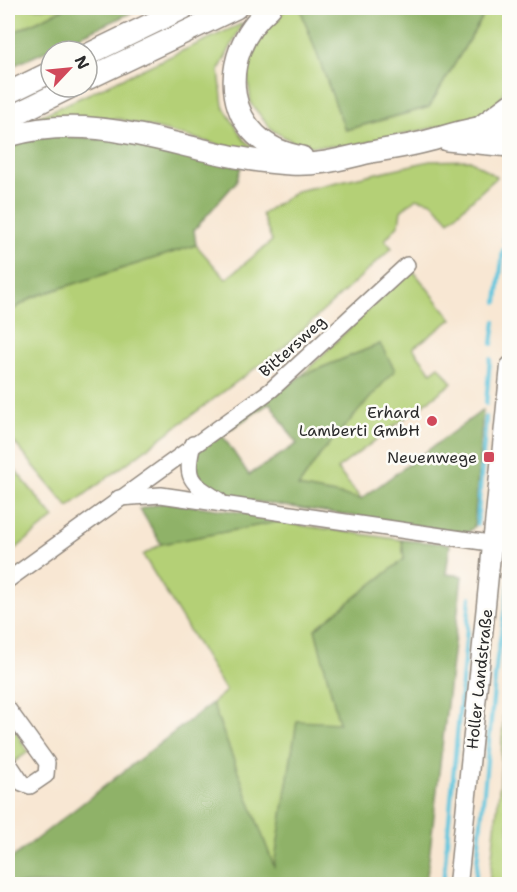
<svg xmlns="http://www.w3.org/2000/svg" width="517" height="892" viewBox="0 0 517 892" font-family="'Shantell Sans',sans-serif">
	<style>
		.green { fill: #b4d076; stroke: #707e50; stroke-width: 1.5 }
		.forest { fill: #8fb267; stroke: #5d6e49; stroke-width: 1.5; fill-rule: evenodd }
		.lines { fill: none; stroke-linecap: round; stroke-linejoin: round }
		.stream { stroke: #61c6de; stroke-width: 4 }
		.minor-casing { stroke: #92897f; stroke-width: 18 }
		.major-casing { stroke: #92897f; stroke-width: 21 }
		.highway-casing { stroke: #92897f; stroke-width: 24 }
		.minor { stroke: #fff; stroke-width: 15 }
		.major { stroke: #fff; stroke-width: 18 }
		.highway { stroke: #fff; stroke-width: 21 }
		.poi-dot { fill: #d1495b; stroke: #fdfcf7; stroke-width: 2 }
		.labels { text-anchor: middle; stroke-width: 5; stroke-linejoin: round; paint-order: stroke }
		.street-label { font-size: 16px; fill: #2b2b2b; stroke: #fdfcf7 }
		.poi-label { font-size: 16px; fill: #2b2b2b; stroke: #fdfcf7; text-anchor: end }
	</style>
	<rect width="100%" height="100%" fill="#fdfcf7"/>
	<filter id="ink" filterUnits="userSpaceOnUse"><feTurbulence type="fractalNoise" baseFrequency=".0167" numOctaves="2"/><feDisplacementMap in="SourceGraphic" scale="12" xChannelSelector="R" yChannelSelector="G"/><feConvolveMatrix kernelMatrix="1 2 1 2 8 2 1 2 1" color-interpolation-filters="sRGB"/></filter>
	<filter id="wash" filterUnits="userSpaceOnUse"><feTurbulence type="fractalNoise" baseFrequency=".008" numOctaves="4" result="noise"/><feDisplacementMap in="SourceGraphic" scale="24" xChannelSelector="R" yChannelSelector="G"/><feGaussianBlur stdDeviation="1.35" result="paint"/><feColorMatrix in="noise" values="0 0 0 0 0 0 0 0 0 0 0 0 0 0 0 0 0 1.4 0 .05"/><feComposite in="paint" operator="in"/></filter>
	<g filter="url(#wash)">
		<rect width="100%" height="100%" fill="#f8e7d3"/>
		<g class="green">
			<polygon points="8,8 65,8 8,35"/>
			<polygon points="287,8 300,8 346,130 429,107 488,8 509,8 509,78 498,105 482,117 351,146 300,146 272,130 251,104 247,71 257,36"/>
			<polygon points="243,23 219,70 223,106 244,140 267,157 119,119 27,122"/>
			<polygon points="470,160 497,177 449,221 432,202 416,198 401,211 399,224 385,240 392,248 285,346 68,507 8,435 8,313 33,297 196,245 226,279 272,241 262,214 297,191 430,161"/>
			<polygon points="411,268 452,319 413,348 431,372 439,366 452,383 337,469 361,499 298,487 322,452 380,344 301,376"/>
			<polygon points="8,461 54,518 8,555"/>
			<polygon points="277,522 402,540 404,559 315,629 340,724 297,722 274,867 212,703 226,691 143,555 161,544"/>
			<polygon points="509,645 509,884 489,884 500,782 507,647"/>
			<polygon points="15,730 28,752 14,762 8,753 8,735"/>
		</g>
		<g class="forest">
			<polygon points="65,8 142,8 8,68 8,35"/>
			<polygon points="300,8 488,8 429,107 345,130"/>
			<polygon points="48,134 131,142 241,167 236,182 194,230 196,245 33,297 8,313 8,146"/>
			<path d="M 380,344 L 395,370 L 322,452 L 298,487 L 361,499 L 483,410 L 474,527 L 467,533 L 238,499 L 201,483 L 193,463 L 196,449 L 301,376 ZM 270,403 L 297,444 L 249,475 L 222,435 Z"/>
			<polygon points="166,502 274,517 277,522 161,544 140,509"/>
			<polygon points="402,540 450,544 446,574 462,576 426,884 8,884 8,861 212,703 274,866 297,721 339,723 315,629 404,559"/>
		</g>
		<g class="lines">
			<g class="stream">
				<polyline points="504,241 508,193"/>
				<polyline points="497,302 503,250"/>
				<polyline points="492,344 495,321"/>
				<polyline points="486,404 490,359"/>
				<polyline points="477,524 486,417"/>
				<polyline points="443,884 470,597"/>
				<polyline points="475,884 497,658 510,579"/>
			</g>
		</g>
	</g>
	<g filter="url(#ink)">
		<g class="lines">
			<defs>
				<g id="minor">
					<path d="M 193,444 C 184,479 190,482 219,500"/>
					<polyline points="119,498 161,495 510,546"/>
					<polyline points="8,580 271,390 407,265"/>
					<polyline points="8,709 47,763 46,775 30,786 22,783 8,762"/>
				</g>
				<polyline id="major" points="458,884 510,366"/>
				<g id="highway">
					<path d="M 270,8 C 214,55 223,144 302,157"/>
					<polyline points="87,55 184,8"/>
					<polyline points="87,79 236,8"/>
					<polyline points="8,93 51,72"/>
					<polyline points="8,118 71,87"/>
					<polyline points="483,125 510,105"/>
					<path d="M 8,136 C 108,107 192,159 290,164 C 318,166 345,158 371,152 C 393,148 417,145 438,138 C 463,131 483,125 510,125"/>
					<polyline points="447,140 510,146"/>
				</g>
			</defs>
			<use href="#minor" class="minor-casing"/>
			<use href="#major" class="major-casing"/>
			<use href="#highway" class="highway-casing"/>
			<use href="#minor" class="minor"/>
			<use href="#major" class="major"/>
			<use href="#highway" class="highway"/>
		</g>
	</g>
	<g class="poi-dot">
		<circle cx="432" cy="421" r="6"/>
		<rect x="483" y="451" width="12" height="12" rx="3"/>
	</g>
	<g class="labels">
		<g class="street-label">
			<text transform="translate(292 346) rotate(-42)" y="6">Bittersweg</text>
			<text transform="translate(479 679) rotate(-84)" y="6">Holler Landstraße</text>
		</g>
		<g class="poi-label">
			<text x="420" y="418">Erhard<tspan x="420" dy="18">Lamberti GmbH</tspan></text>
			<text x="477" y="463">Neuenwege</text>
		</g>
	</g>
	<rect width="517" height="892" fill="none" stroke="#fdfcf7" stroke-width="30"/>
	<g transform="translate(69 69) rotate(64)"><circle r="28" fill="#fdfcf7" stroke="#a9a8a5" stroke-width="1.5"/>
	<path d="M0-4.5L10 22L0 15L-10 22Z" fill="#d1495b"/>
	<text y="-9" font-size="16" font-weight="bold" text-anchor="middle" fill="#2b2b2b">N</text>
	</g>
</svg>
